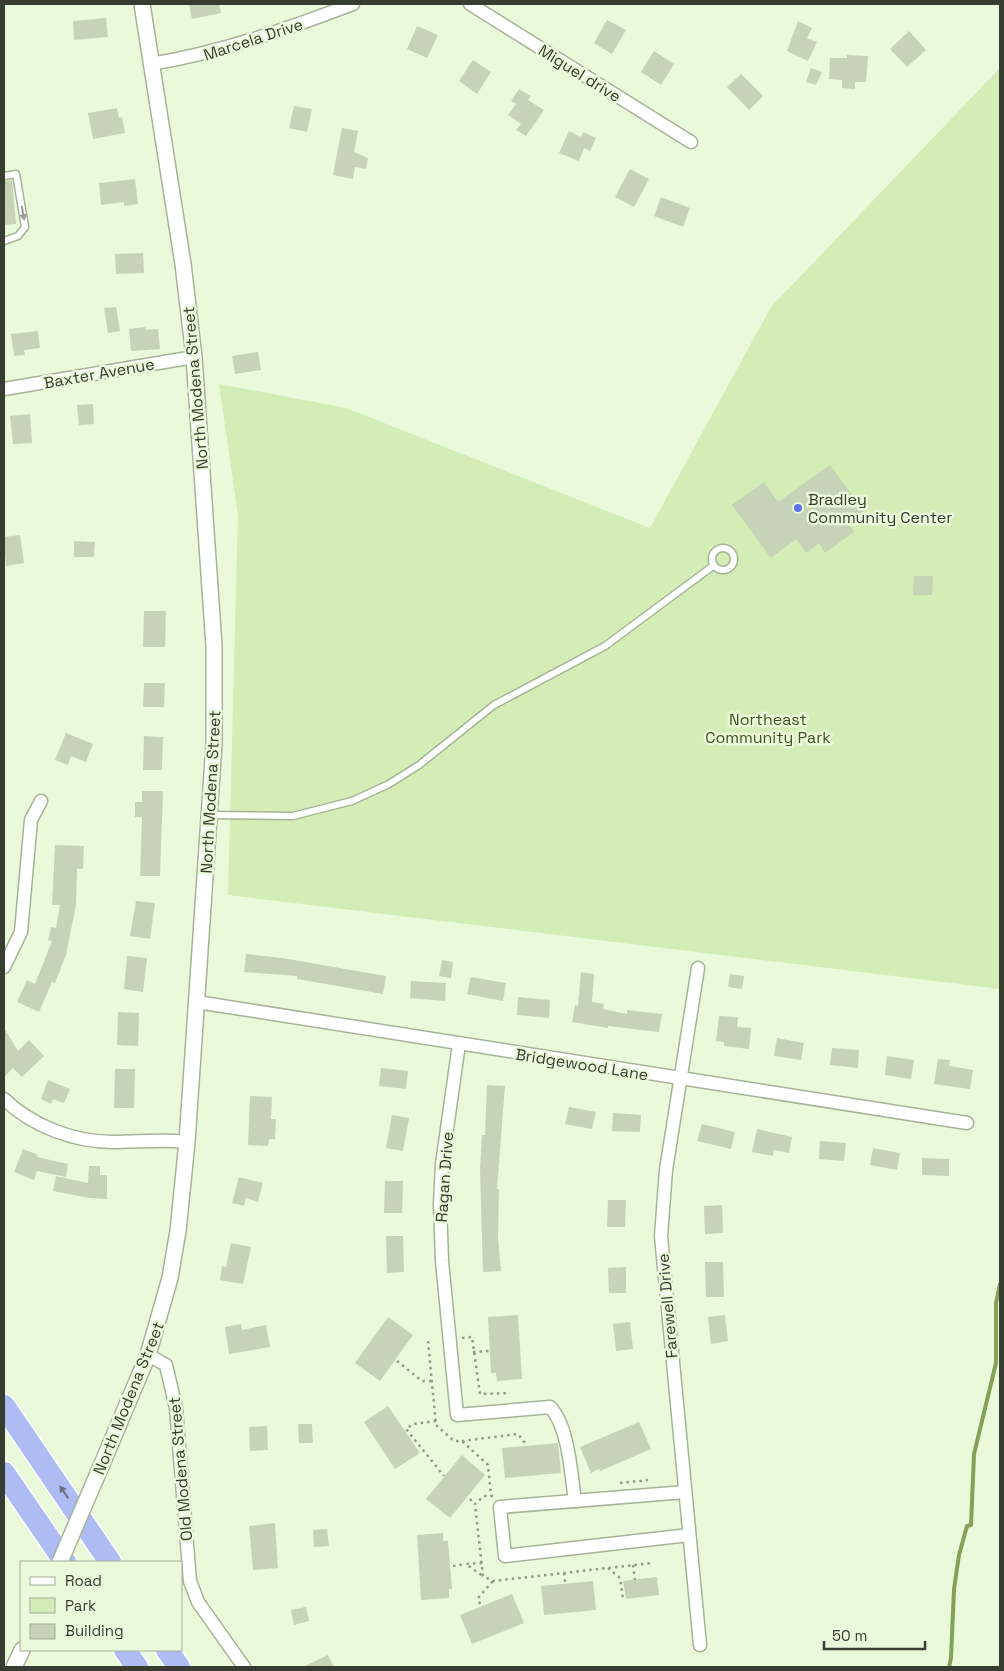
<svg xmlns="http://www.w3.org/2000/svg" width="1004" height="1671" viewBox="0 0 1004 1671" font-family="'Space Grotesk',sans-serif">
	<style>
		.green { fill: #d4ecb6 }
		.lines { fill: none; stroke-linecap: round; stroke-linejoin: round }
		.stream { stroke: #83a257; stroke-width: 4 }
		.building { fill: #c6d3b6 }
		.service-casing { stroke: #a6b396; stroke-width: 9 }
		.minor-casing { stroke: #a6b396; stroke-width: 15 }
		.tertiary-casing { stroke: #a6b396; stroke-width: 18 }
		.motorway-casing { stroke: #fff; stroke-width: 25 }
		.path { stroke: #919b86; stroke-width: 2.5; stroke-dasharray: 2.5 4; stroke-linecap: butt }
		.service { stroke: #fff; stroke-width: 6 }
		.minor { stroke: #fff; stroke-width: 12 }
		.tertiary { stroke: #fff; stroke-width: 15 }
		.motorway { stroke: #adbcf3; stroke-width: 22 }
		.tertiary-bridge-casing { stroke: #a6b396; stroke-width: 18; stroke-linecap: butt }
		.tertiary-bridge { stroke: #fff; stroke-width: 15 }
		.oneway { fill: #9b9e98 }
		.oneway2 { fill: #66707f }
		.poi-dot { fill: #5d72e9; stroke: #ebf9db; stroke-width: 2 }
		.labels { text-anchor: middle; stroke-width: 5; stroke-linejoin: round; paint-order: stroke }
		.street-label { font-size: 16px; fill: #373d31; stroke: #ebf9db }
		.poi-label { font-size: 16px; fill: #373d31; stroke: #ebf9db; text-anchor: start }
		.park-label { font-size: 16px; fill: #3f541e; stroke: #ebf9db }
	</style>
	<rect width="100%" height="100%" fill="#ebf9db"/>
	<polygon class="green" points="1000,68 1000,989 228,895 238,515 219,384 346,408 650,528 771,307"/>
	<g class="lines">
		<polyline class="stream" points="949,1667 951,1658 954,1589 959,1555 967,1526 971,1525 974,1454 996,1363 996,1303 1000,1284"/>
	</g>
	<g class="building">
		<polygon points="189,4 219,4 221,13 192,19"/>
		<polygon points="106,18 108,37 74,40 73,21"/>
		<polygon points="607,20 626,30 612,54 594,43"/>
		<polygon points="798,21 812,28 807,38 817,42 808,61 787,51"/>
		<polygon points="417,26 438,35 427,58 407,49"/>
		<polygon points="909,31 926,50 907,67 890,49"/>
		<polygon points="654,51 674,64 661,85 641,72"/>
		<polygon points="847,55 868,56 866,82 855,82 855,89 842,88 842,80 829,79 830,58 847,58"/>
		<polygon points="473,60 491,72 477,94 459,81"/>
		<polygon points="811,68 822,72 816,85 806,82"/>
		<polygon points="741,74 763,96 749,110 727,87"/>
		<polygon points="519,89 531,96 528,100 544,110 526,136 516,130 521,124 508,115 516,104 511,101"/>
		<polygon points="294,106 312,109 307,132 289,128"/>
		<polygon points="117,108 119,118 122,117 125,133 93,139 88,113"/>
		<polygon points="342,128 358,131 354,152 368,158 366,169 355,167 353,179 333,175"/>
		<polygon points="569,131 581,137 583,132 596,138 590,151 584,148 579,161 559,153"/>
		<polygon points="630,169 649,179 634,207 615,197"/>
		<polygon points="135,179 138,204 124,206 124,202 101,205 99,183"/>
		<polygon points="12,180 16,224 4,225 4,181"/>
		<polygon points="661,197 690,208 683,227 654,216"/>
		<polygon points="143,253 144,273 116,274 115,254"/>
		<polygon points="116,307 120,331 108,333 104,308"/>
		<polygon points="145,327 146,330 158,329 160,349 131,351 129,329"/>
		<polygon points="38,331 40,348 24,350 25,355 14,356 11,334"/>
		<polygon points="258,352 261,370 235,374 232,356"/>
		<polygon points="93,404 94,424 79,425 77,405"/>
		<polygon points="30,414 32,443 13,444 10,416"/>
		<polygon points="830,465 864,511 848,523 854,532 825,553 819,543 806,553 796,539 771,558 732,505 764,482 778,502"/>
		<polygon points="20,535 24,563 6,566 4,537"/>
		<polygon points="74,541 95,542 94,557 74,557"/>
		<polygon points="914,576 933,576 932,595 913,595"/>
		<polygon points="144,611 166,611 165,647 143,647"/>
		<polygon points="144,683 165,683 164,707 143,707"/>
		<polygon points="66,733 93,744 86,762 71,756 68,765 55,760"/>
		<polygon points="144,736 163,737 162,770 143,770"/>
		<polygon points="142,791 163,791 160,876 140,876 142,817 135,817 135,802 142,802"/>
		<polygon points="55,845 84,846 83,869 77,869 76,905 66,955 55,983 52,982 39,1012 17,1002 27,980 35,984 52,941 48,940 51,927 56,928 60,905 52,905"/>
		<polygon points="136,901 155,903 150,939 130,936"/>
		<polygon points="246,954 282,958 386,976 383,994 297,979 297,976 244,972"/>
		<polygon points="127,956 147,958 143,992 124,989"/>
		<polygon points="442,960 453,962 451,978 439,976"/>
		<polygon points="581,972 594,974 592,1002 604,1004 603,1009 627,1014 627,1010 662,1014 659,1032 608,1026 608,1028 572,1022 575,1005 578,1006"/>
		<polygon points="730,974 744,976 742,989 728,987"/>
		<polygon points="471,977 506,983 503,1001 467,994"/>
		<polygon points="411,981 446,983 445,1001 410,998"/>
		<polygon points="518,997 550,1000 549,1018 517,1015"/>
		<polygon points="118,1012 139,1013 138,1046 117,1045"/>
		<polygon points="719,1016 738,1017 737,1027 751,1028 749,1049 724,1046 724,1042 716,1041"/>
		<polygon points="4,1028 18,1051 29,1040 44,1056 22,1077 13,1068 4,1077"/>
		<polygon points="777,1038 804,1043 801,1060 774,1056"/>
		<polygon points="832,1048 859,1050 858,1068 830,1065"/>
		<polygon points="887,1056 914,1060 911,1079 885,1075"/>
		<polygon points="938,1059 950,1060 949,1066 973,1070 970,1089 934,1084"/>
		<polygon points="381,1068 408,1071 406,1089 379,1086"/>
		<polygon points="115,1069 135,1069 134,1108 114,1108"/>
		<polygon points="48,1080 70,1089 64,1103 53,1099 51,1104 41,1099"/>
		<polygon points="487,1085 505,1086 497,1189 499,1189 498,1238 501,1271 483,1272 480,1169 482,1135 485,1135"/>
		<polygon points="250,1096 272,1097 271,1119 276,1119 275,1139 269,1139 268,1146 248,1145"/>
		<polygon points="569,1107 596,1112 592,1129 565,1124"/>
		<polygon points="613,1113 641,1115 640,1132 612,1131"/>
		<polygon points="392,1115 409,1118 403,1151 386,1148"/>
		<polygon points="702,1124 735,1132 731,1149 697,1141"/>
		<polygon points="757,1129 792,1137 789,1153 774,1150 773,1156 752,1152"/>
		<polygon points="820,1141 846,1143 844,1161 819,1159"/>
		<polygon points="873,1148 900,1153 897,1170 870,1165"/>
		<polygon points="23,1149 38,1155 37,1157 68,1164 66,1177 37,1171 34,1180 14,1172"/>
		<polygon points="922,1158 949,1159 949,1176 922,1175"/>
		<polygon points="89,1166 100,1166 100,1175 107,1175 107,1199 89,1198 53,1191 56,1176 88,1183"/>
		<polygon points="239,1177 263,1183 258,1202 246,1198 244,1206 232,1203"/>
		<polygon points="385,1181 403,1181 402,1213 384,1213"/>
		<polygon points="608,1200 626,1200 625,1227 607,1227"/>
		<polygon points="722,1205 723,1233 705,1234 704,1206"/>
		<polygon points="386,1236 403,1236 404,1272 387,1273"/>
		<polygon points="231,1243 251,1247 243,1284 220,1280 222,1266 226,1267"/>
		<polygon points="705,1262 723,1262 724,1297 706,1297"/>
		<polygon points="626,1267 626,1293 609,1293 608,1268"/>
		<polygon points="518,1315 522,1379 497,1381 496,1373 491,1373 488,1317"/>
		<polygon points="725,1315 728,1341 711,1344 708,1317"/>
		<polygon points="388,1317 413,1335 380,1381 355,1363"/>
		<polygon points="630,1322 633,1349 616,1351 613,1324"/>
		<polygon points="241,1324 242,1330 266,1325 270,1347 229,1354 225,1327"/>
		<polygon points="388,1406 420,1453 395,1469 364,1422"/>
		<polygon points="639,1422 651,1449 600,1471 599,1469 591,1473 580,1447"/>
		<polygon points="298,1424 312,1424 313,1443 299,1443"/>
		<polygon points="267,1426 268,1450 250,1451 249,1427"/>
		<polygon points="558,1443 561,1473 505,1478 502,1448"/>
		<polygon points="462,1455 485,1475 450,1518 426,1499"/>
		<polygon points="275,1523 278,1568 253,1570 249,1526"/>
		<polygon points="327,1529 329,1546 314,1547 313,1530"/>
		<polygon points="443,1533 443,1541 448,1541 452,1589 449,1589 449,1598 421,1600 417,1535"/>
		<polygon points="657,1577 659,1595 626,1599 623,1581"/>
		<polygon points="593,1581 596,1610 544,1615 541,1586"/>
		<polygon points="512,1594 524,1623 472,1644 460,1615"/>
		<polygon points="306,1607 309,1621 294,1625 291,1610"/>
		<polygon points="328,1655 334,1667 303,1667"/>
	</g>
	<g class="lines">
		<defs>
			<g id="service">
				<polyline points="4,176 16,174 25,227 18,236 4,241"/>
				<circle cx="723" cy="559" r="11"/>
				<polyline points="211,815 293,816 352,801 389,784 419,765 494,705 605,646 713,566"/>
			</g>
			<g id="minor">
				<polyline points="470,4 691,142"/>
				<path d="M 150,64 C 220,53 287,29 353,4"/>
				<polyline points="4,389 194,357"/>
				<polyline points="4,967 21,932 31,820 41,801"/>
				<polyline points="698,968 666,1170 661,1236 700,1645"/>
				<polyline points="197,1002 967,1123"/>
				<path d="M 459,1044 L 442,1164 L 440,1204 L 442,1261 L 457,1415 L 550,1407 C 569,1427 571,1474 575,1501"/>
				<path d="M 4,1099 C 32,1126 74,1142 113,1142 C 138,1142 162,1139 187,1142"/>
				<polyline points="148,1355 166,1365 176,1408 190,1581 198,1602 244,1667"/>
				<polyline points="685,1492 500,1507 505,1556 689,1535"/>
			</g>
			<g id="tertiary">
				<polyline points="102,1464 148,1355 170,1278 178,1231 187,1142 214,744 214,646 194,357 183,264 142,4"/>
				<polyline points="14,1667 22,1650"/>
			</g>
			<g id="motorway">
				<polyline points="4,1406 110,1562"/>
				<polyline points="4,1473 65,1562"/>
				<polyline points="125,1650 137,1667"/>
				<polyline points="167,1650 179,1667"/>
			</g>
		</defs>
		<use href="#service" class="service-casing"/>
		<use href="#minor" class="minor-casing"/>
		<use href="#tertiary" class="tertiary-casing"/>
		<use href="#motorway" class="motorway-casing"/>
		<g class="path">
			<polyline points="462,1338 472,1337 480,1394 510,1393"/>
			<polyline points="428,1341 436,1425 454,1441 462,1441 488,1465 491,1496"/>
			<polyline points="473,1352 490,1351"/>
			<polyline points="397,1361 422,1381 432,1381"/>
			<polyline points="436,1421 413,1424 406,1429 444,1476"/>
			<polyline points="462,1441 518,1434 525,1443"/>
			<polyline points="620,1483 648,1480"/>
			<polyline points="493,1496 484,1496 475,1504 483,1576 493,1581 652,1563"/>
			<polyline points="470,1499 475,1504"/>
			<polyline points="482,1563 466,1564 483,1576"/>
			<polyline points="633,1565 635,1580"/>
			<polyline points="453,1566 466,1564"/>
			<polyline points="608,1568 620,1578 623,1599"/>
			<polyline points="564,1573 565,1582"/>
			<polyline points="480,1604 478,1598 493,1581"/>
		</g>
		<use href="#service" class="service"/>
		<use href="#minor" class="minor"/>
		<use href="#tertiary" class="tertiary"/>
		<use href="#motorway" class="motorway"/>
		<defs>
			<polyline id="tertiary-bridge" points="60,1562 102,1464"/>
		</defs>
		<use href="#tertiary-bridge" class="tertiary-bridge-casing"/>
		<use href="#tertiary-bridge" class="tertiary-bridge"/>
	</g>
	<defs><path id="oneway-solid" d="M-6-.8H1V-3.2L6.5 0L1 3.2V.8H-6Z" transform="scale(1.25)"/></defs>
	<use class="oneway" href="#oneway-solid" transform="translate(23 213) rotate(80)"/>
	<use class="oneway2" href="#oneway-solid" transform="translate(64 1492) rotate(-124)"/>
	<circle class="poi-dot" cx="798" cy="508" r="5"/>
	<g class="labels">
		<g class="street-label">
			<text transform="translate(253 39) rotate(-18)" y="6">Marcela Drive</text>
			<text transform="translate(580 73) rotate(32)" y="6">Miguel drive</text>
			<text transform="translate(99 373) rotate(-10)" y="6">Baxter Avenue</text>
			<text transform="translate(195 388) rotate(-95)" y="6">North Modena Street</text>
			<text transform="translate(210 792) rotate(-87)" y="6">North Modena Street</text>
			<text transform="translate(582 1064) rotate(9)" y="6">Bridgewood Lane</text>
			<text transform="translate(444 1177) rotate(-86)" y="6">Ragan Drive</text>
			<text transform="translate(667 1306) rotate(-95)" y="6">Farewell Drive</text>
			<text transform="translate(128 1398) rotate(-68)" y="6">North Modena Street</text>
			<text transform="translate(180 1469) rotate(-95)" y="6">Old Modena Street</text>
		</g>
		<g class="poi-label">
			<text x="808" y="505">Bradley<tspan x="808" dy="18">Community Center</tspan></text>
		</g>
		<g class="park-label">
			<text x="768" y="725">Northeast<tspan x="768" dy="18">Community Park</tspan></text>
		</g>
	</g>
	<rect width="1004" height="1671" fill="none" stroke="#373d31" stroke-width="10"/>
	<rect x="20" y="1561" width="162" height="90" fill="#ebf9db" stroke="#a3ae97"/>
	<rect x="30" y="1577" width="25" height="8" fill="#ffffff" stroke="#a3ae97"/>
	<text x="65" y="1586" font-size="15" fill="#373d31">Road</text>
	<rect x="30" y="1598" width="25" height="15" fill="#d4ecb6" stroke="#a3ae97"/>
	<text x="65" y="1611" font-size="15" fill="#373d31">Park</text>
	<rect x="30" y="1624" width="25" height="15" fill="#c6d3b6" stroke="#a3ae97"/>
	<text x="65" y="1636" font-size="15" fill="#373d31">Building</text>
	<path d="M824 1641v8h101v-8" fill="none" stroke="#373d31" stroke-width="2.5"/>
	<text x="832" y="1641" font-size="15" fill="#373d31" stroke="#ebf9db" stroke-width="4" paint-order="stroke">50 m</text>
</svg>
